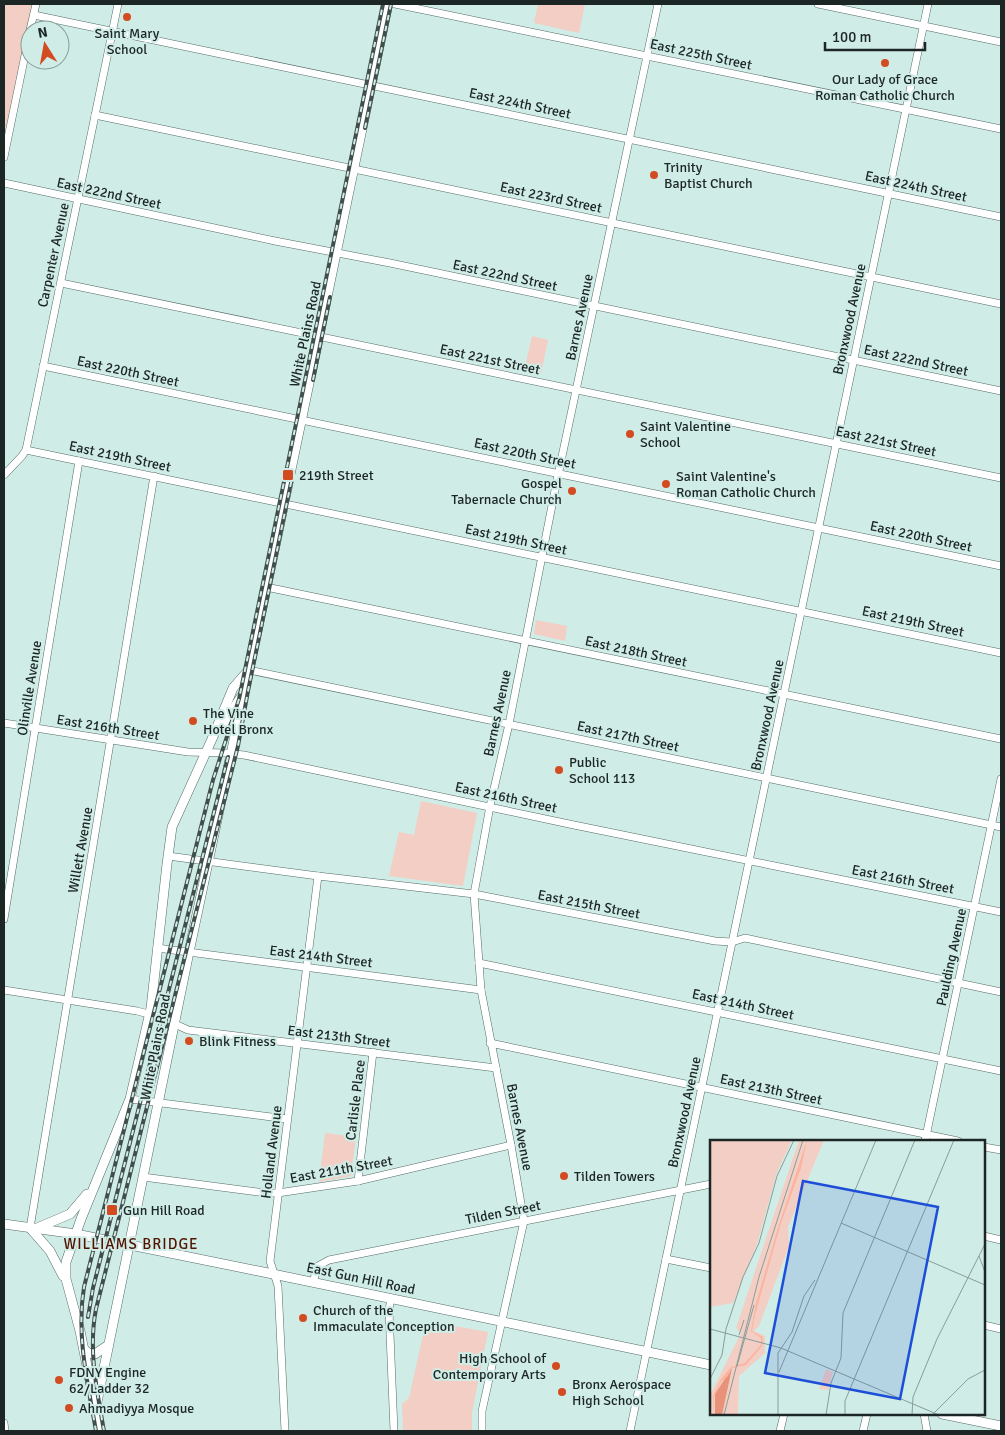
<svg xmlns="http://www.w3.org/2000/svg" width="1005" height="1435" viewBox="0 0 1005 1435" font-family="Signika,sans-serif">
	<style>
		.green { fill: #f3cec4 }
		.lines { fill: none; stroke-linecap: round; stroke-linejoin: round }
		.minor-casing { stroke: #536b67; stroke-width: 8 }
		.major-casing { stroke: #536b67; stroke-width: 10 }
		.minor { stroke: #fff; stroke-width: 7 }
		.major { stroke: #fff; stroke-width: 9 }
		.rail-casing { stroke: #414f4c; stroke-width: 4 }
		.rail { stroke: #d0ece6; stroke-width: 2; stroke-dasharray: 5.5; stroke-linecap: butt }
		.poi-dot { fill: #d34b21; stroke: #d0ece6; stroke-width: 2 }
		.labels { text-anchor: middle; stroke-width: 4; stroke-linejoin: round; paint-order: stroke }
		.poi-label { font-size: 14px; fill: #1c2624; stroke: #d0ece6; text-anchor: start }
		.street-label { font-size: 14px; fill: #1c2624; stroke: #d0ece6 }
		.neighbourhood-label { font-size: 15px; letter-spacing: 1px; fill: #531100; stroke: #d0ece6 }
		.inset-road { fill: none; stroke: #889d98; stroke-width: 1 }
		.view { fill: #1d4ed8; fill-opacity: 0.15; stroke: #1d4ed8; stroke-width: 2.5 }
		.inset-edge { fill: none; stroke: #1c2624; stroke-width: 2.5 }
	</style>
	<rect width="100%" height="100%" fill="#d0ece6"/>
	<g class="green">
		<polygon points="4,4 32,4 4,141"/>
		<polygon points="538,4 585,4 579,33 534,23"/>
		<polygon points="532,336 548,340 541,374 524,371"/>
		<polygon points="536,620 567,626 565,641 534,634"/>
		<polygon points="421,801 477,813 463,886 389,876 399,832 414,835"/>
		<polygon points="325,1133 356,1137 351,1176 319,1182"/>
		<polygon points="431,1322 488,1332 472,1412 472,1431 403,1431 402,1404 409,1398 423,1335 428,1335"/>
	</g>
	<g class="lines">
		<defs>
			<g id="minor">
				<polyline points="395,4 1001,129"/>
				<polyline points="818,4 1001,42"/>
				<polyline points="34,15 1001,217"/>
				<polyline points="30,30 36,4"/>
				<polyline points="95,115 1001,304"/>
				<polyline points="4,157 30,31"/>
				<polyline points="4,183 275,241 390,263 1001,391"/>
				<polyline points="61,283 1001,478"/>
				<polyline points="43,366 1001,566"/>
				<polyline points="26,450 1001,653"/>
				<polyline points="4,475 22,456 26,450 118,4"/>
				<polyline points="266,587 1001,739"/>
				<polyline points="249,670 1001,827"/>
				<polyline points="4,723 188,752 225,753 244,755 574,825 1001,912"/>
				<polyline points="168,856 318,876 474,894 715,941 732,942 745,938 1001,992"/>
				<polyline points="4,919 79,461"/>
				<polyline points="157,948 481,990"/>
				<polyline points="479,963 1001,1071"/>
				<polyline points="4,990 137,1011 160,1017 188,1030 496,1068"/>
				<polyline points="490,1043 958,1141"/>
				<polyline points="130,1099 287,1119"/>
				<polyline points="925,1141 1001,779"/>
				<polyline points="984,1147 1001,1150"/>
				<polyline points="143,1177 265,1193 278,1193 358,1181 511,1145"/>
				<polyline points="358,1181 373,1052"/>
				<polyline points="30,1228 154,476"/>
				<polyline points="984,1236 1001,1240"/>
				<polyline points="666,1259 711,1268"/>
				<polyline points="313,1282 318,1266 329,1260 711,1184"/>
				<polyline points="391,1298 389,1310 394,1431"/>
				<polyline points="984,1325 1001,1329"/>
				<polyline points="924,1414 927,1431"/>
				<polyline points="4,1423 5,1431"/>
				<polyline points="285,1431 278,1286 270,1261 318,876"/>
				<polyline points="482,1431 482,1411 524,1221 511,1145 481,990 474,894 490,806 509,724 557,480 658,4"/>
				<polyline points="630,1431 928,4"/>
				<polyline points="780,1431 784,1414"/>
				<polyline points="863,1431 867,1414"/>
			</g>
			<g id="major">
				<polyline points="219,730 241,697"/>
				<polyline points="4,1224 76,1234 273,1274 711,1365"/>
				<polyline points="30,1228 50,1251 63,1276"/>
				<polyline points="37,1228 70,1214 87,1194"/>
				<polyline points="84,1349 88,1353 95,1354 107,1346"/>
				<polyline points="96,1407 189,952 272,561 388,4"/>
				<polyline points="942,1414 1001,1426"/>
				<polyline points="100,1431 80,1331 66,1279 66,1262 81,1219 130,1099 151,1008 167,864 172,827 212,739 233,688 247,672"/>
			</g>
		</defs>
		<use href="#minor" class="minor-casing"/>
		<use href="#major" class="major-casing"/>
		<use href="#minor" class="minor"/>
		<use href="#major" class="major"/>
		<defs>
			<g id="rail">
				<polyline points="365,128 391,4"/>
				<polyline points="313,380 330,297"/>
				<polyline points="88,1317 93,1288 228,757"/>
				<path d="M 96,1431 C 88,1384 76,1336 84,1287 L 213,780 L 239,699 L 383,4"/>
				<path d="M 104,1431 C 97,1391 88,1350 96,1309 L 238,746 L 248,691 L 293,473"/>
			</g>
		</defs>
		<use href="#rail" class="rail-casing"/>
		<use href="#rail" class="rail"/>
	</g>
	<g class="poi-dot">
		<circle cx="127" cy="17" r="5"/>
		<circle cx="885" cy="63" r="5"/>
		<circle cx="654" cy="175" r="5"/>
		<circle cx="630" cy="434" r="5"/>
		<rect x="282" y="469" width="12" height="12" rx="2.5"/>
		<circle cx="666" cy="484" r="5"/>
		<circle cx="572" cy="491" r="5"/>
		<circle cx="193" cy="721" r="5"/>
		<circle cx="559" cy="770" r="5"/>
		<circle cx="189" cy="1041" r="5"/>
		<circle cx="564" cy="1176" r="5"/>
		<rect x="106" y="1204" width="12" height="12" rx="2.5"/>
		<circle cx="303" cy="1318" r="5"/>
		<circle cx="556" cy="1366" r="5"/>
		<circle cx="59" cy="1380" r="5"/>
		<circle cx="562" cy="1392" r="5"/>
		<circle cx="69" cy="1408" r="5"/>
	</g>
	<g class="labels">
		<g class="poi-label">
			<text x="127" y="38" text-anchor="middle">Saint Mary<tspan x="127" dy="16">School</tspan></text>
			<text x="885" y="84" text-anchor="middle">Our Lady of Grace<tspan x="885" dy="16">Roman Catholic Church</tspan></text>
			<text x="664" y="172">Trinity<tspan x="664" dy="16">Baptist Church</tspan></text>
			<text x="640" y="431">Saint Valentine<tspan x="640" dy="16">School</tspan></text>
			<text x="299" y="480">219th Street</text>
			<text x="676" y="481">Saint Valentine's<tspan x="676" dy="16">Roman Catholic Church</tspan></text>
			<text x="562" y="488" text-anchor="end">Gospel<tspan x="562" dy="16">Tabernacle Church</tspan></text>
			<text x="203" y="718">The Vine<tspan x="203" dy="16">Hotel Bronx</tspan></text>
			<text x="569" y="767">Public<tspan x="569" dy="16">School 113</tspan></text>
			<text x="199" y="1046">Blink Fitness</text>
			<text x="574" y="1181">Tilden Towers</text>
			<text x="123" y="1215">Gun Hill Road</text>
			<text x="313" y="1315">Church of the<tspan x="313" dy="16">Immaculate Conception</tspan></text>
			<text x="546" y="1363" text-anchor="end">High School of<tspan x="546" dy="16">Contemporary Arts</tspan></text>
			<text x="69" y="1377">FDNY Engine<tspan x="69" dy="16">62/Ladder 32</tspan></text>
			<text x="572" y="1389">Bronx Aerospace<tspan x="572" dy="16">High School</tspan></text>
			<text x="79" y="1413">Ahmadiyya Mosque</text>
		</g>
		<g class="street-label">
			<text transform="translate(701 54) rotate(12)" y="5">East 225th Street</text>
			<text transform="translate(520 103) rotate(12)" y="5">East 224th Street</text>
			<text transform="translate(916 186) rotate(12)" y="5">East 224th Street</text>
			<text transform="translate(109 193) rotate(12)" y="5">East 222nd Street</text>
			<text transform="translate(551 197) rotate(12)" y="5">East 223rd Street</text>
			<text transform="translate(53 255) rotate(-78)" y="5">Carpenter Avenue</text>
			<text transform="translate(505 275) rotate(12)" y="5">East 222nd Street</text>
			<text transform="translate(579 317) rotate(-78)" y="5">Barnes Avenue</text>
			<text transform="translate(849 319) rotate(-78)" y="5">Bronxwood Avenue</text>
			<text transform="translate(305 334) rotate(-78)" y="5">White Plains Road</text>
			<text transform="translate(490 359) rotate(12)" y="5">East 221st Street</text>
			<text transform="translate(916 360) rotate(12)" y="5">East 222nd Street</text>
			<text transform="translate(128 371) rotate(12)" y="5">East 220th Street</text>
			<text transform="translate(886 441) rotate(12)" y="5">East 221st Street</text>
			<text transform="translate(525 453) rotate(12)" y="5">East 220th Street</text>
			<text transform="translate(120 456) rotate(12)" y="5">East 219th Street</text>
			<text transform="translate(921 536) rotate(12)" y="5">East 220th Street</text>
			<text transform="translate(516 539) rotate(12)" y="5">East 219th Street</text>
			<text transform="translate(913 621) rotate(12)" y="5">East 219th Street</text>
			<text transform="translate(636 651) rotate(12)" y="5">East 218th Street</text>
			<text transform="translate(29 688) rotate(-81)" y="5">Olinville Avenue</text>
			<text transform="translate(497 713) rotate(-78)" y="5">Barnes Avenue</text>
			<text transform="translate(767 715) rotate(-78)" y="5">Bronxwood Avenue</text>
			<text transform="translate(108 727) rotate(9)" y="5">East 216th Street</text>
			<text transform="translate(628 736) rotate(12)" y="5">East 217th Street</text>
			<text transform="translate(506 797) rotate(12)" y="5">East 216th Street</text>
			<text transform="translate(80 850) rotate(-80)" y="5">Willett Avenue</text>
			<text transform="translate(903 879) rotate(11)" y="5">East 216th Street</text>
			<text transform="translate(589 904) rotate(11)" y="5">East 215th Street</text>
			<text transform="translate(321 956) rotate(7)" y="5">East 214th Street</text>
			<text transform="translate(951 957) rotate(-78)" y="5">Paulding Avenue</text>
			<text transform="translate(743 1004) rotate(12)" y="5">East 214th Street</text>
			<text transform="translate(339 1036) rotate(7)" y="5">East 213th Street</text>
			<text transform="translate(155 1047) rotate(-79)" y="5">White Plains Road</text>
			<text transform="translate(771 1089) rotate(12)" y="5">East 213th Street</text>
			<text transform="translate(355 1100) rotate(-83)" y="5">Carlisle Place</text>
			<text transform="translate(684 1112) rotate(-78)" y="5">Bronxwood Avenue</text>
			<text transform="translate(520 1127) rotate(79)" y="5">Barnes Avenue</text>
			<text transform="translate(271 1152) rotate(-83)" y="5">Holland Avenue</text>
			<text transform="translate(341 1169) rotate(-10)" y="5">East 211th Street</text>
			<text transform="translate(503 1212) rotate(-11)" y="5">Tilden Street</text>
			<text transform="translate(361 1278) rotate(12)" y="5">East Gun Hill Road</text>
		</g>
		<g class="neighbourhood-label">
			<text x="131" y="1249">WILLIAMS BRIDGE</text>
		</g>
	</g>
	<g transform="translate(710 1140)">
		<rect width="275" height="275" fill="#d0ece6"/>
		<path d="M 0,0 L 82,0 L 67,32 L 47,104 L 23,163 L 0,167 ZM 89,0 L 114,0 L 78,87 L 79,106 L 49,186 L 44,191 L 55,196 L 55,213 L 29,236 L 28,275 L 0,275 L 0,255 L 31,193 L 26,188 ZM 116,229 L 123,232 L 118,250 L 109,249 Z" fill="#f3cec4"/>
		<path d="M 22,228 L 12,275 L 5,275 L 5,254 Z" fill="#e89279"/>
		<path d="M 97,0 L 91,28 L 71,83 L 45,175 L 42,191 L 53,197 L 52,206 L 36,225 L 22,228 L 18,236 L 11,242 L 4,256 L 3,275 L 3,256 L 11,239 L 21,227 L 35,223 L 51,205 L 51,198 L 41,191 L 46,163 L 68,88 Z" fill="#fbb49f"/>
		<path class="inset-road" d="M 131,83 L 275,145M 269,116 L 275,132M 0,189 L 71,208 L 229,275M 29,195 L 34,180M 27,226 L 44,165M 69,232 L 166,0M 0,239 L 12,215 L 16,189 L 33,137 L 49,103 L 67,36 L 84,0M 14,275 L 49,137 L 93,0M 68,275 L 68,213 L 82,192 L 94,156 L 105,140M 116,275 L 121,243 L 131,218 L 133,173 L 205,0M 135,275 L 135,261 L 244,0M 202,275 L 203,257 L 227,199 L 275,104M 222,275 L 258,239 L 275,230"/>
		<path class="view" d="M 93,41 L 228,67 L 190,259 L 55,233 Z"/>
		<rect width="275" height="275" class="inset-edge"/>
	</g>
	<rect width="1005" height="1435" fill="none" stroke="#1c2624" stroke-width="10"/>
	<g transform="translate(45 45) rotate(349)"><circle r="24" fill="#d0ece6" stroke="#889d98"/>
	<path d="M0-4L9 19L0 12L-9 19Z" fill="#d34b21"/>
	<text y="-8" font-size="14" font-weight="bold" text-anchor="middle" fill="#1c2624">N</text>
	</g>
	<path d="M825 42v8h100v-8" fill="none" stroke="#1c2624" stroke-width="2.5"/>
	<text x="832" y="42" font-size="15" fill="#1c2624" stroke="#d0ece6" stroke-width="4" paint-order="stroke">100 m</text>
</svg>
